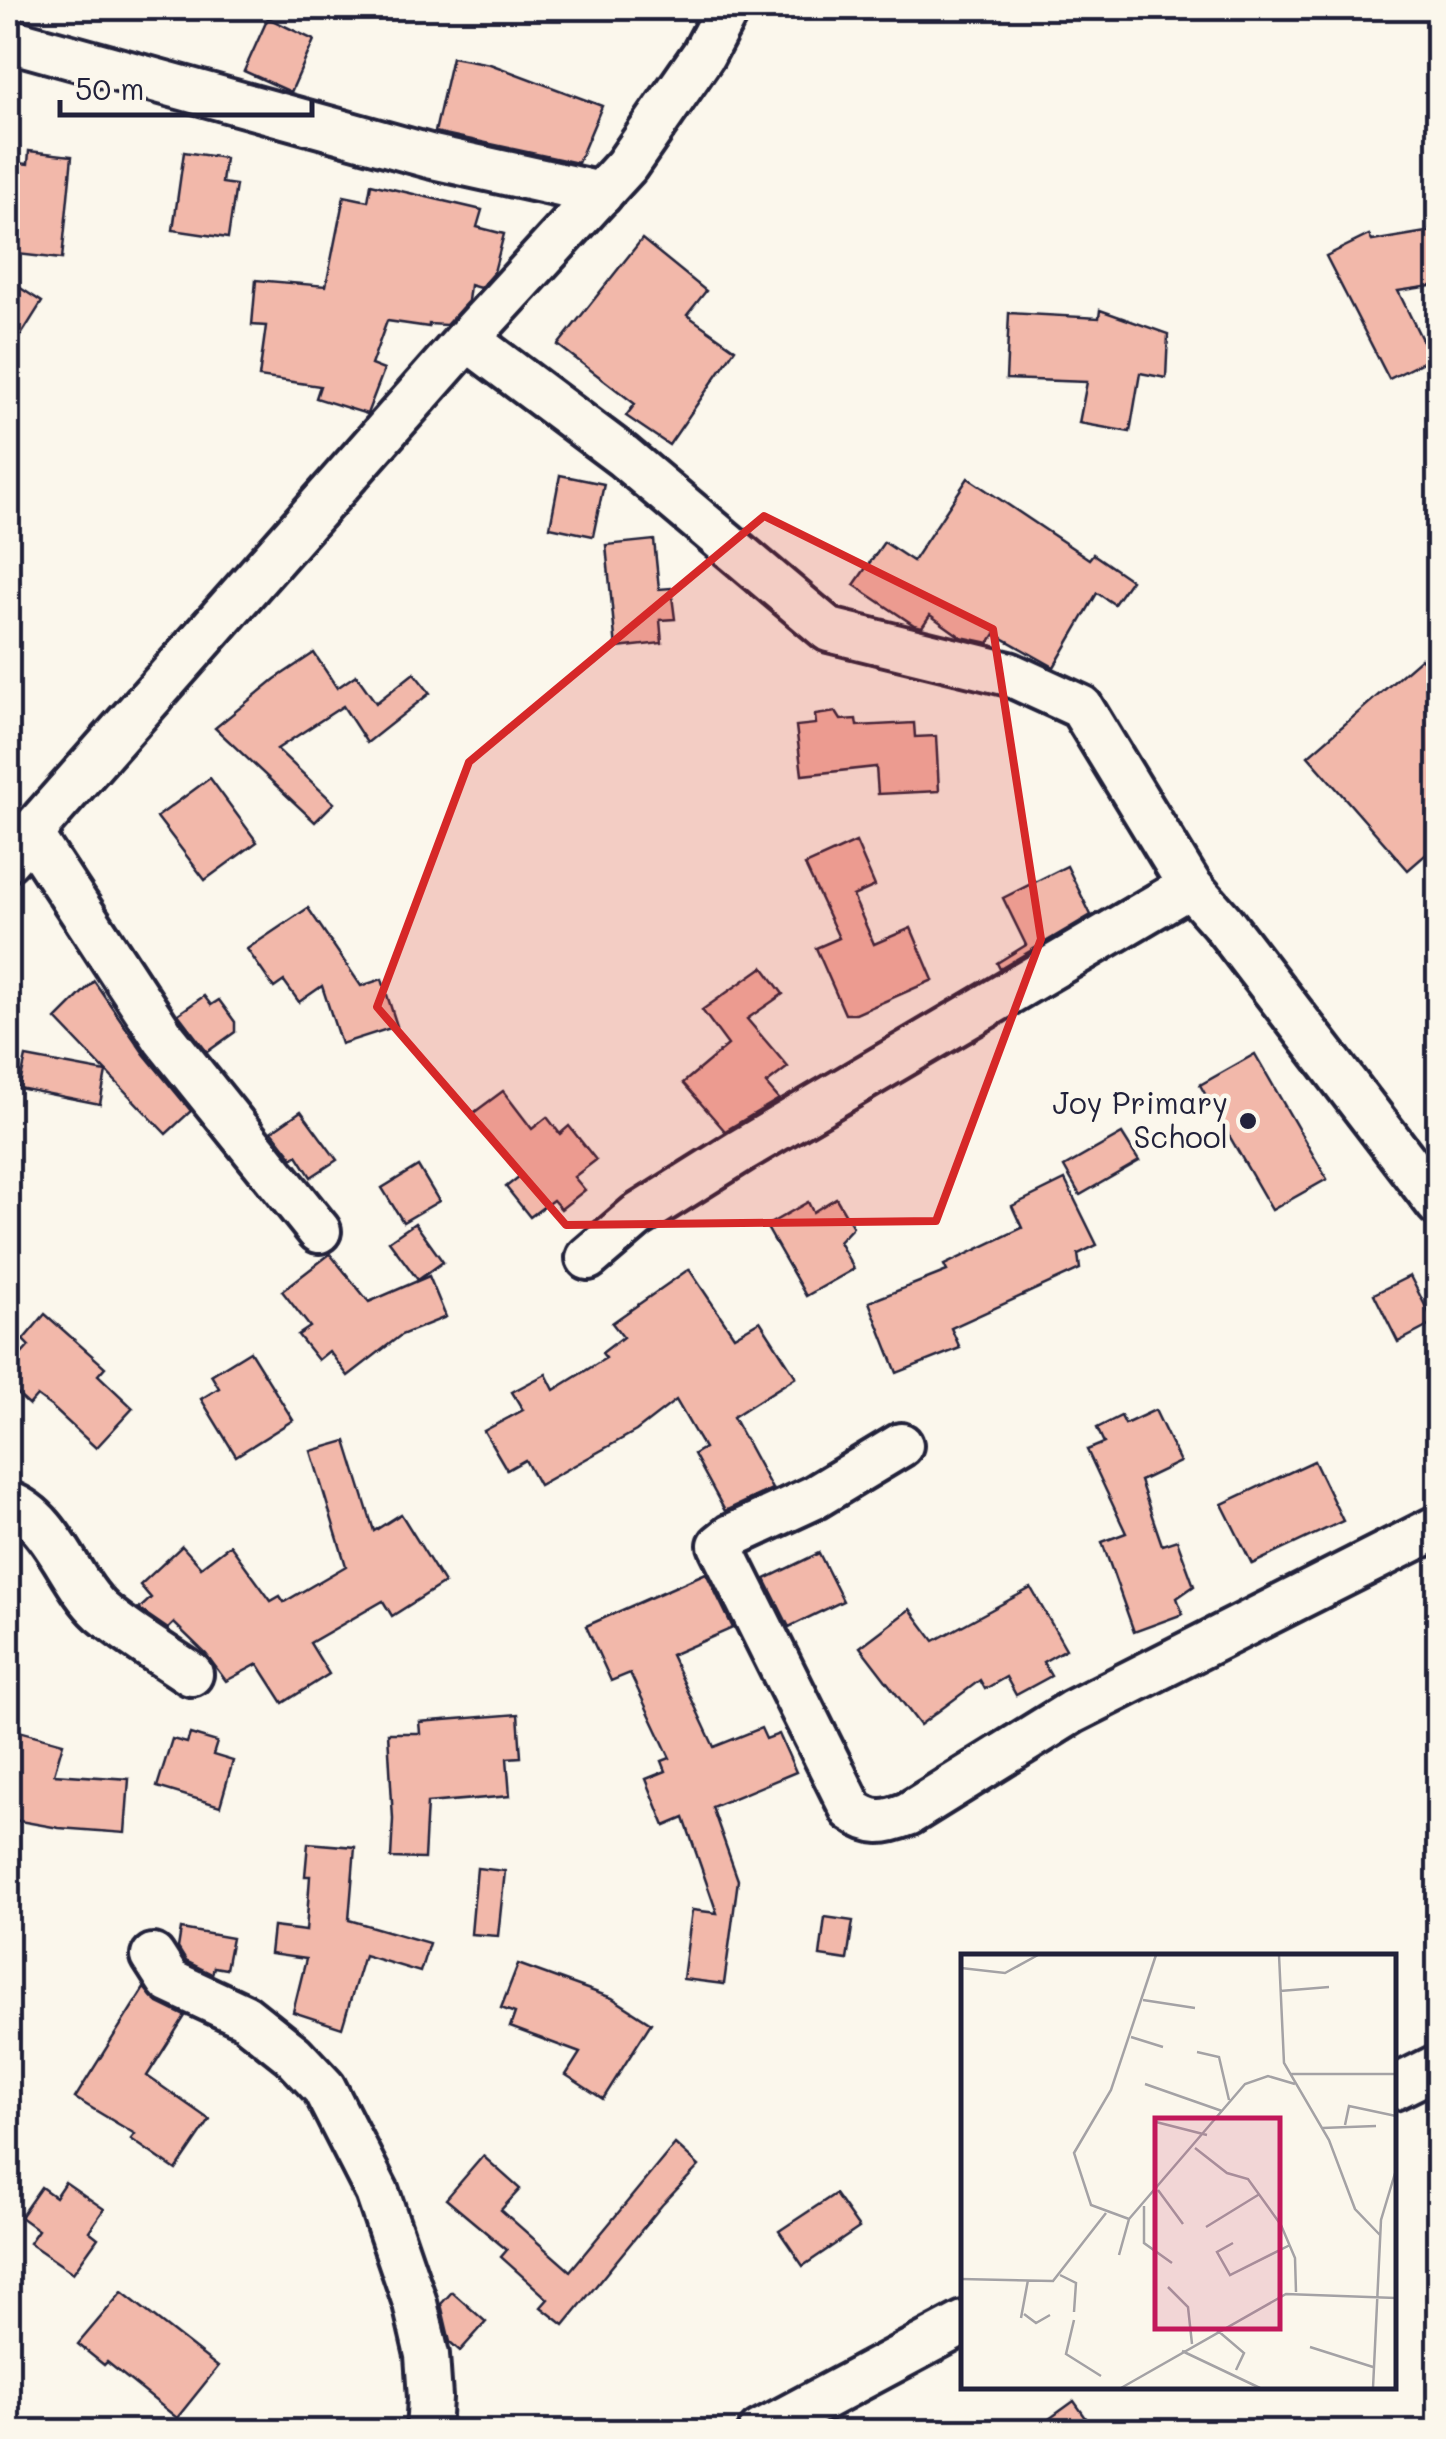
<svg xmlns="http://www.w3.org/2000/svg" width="1446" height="2439" viewBox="0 0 1446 2439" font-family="Mali,sans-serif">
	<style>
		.building { fill: #f2b8aa; stroke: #22223b; stroke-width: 2.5 }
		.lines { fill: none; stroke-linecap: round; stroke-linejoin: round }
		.minor-casing { stroke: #22223b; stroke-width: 50 }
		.minor { stroke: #fbf7ec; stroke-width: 42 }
		.marked { fill: #d62828; fill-opacity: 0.2; stroke: #d62828; stroke-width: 8; stroke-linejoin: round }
		.poi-dot { fill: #22223b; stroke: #fbf7ec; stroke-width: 4 }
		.labels { text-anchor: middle; stroke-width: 9; stroke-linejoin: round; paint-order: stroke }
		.poi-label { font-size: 30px; fill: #22223b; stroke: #fbf7ec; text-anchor: end }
		.inset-road { fill: none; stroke: #a4a2a5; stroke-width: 2.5 }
		.view { fill: #c2185b; fill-opacity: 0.15; stroke: #c2185b; stroke-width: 5 }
		.inset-edge { fill: none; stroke: #22223b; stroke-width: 5 }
	</style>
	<rect width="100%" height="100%" fill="#fbf7ec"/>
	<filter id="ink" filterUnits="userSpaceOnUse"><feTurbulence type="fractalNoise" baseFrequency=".01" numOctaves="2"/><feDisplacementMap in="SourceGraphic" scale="20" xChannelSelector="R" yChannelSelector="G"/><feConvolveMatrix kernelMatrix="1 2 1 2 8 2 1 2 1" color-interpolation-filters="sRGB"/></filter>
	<g filter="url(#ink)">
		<g class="building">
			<polygon points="268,18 314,40 291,92 244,71"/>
			<polygon points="452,57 490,64 602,106 578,163 435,132"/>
			<polygon points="29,151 72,156 62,259 8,253 8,162 28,164"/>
			<polygon points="184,152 225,158 222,183 236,185 228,238 173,230"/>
			<polygon points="371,184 482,210 477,227 504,234 494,272 480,288 470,285 468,301 446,325 429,324 429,327 387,321 371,365 384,370 367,414 316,398 320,386 259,377 266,326 252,325 256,280 326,286 344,196 368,201"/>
			<polygon points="1438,230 1438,285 1398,291 1431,358 1389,379 1326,256 1369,235 1372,241"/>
			<polygon points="642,239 706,291 687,315 735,349 669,445 626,416 635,404 558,345"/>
			<polygon points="8,280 42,302 8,356"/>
			<polygon points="1100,310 1168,334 1166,378 1140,373 1130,432 1079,423 1087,382 1006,379 1009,313 1099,318"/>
			<polygon points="560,475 604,484 593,536 550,527"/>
			<polygon points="968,478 1089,559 1093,554 1131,580 1114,604 1097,593 1054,667 995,634 989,643 961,637 930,615 922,627 914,625 854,585 884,542 913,561"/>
			<polygon points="654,540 659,589 671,588 675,619 660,620 662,643 616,648 606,545"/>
			<polygon points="314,653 337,688 356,675 376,703 414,673 430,693 367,743 343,706 277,749 334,803 315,822 215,728 275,679"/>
			<polygon points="1421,658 1438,679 1438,844 1408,870 1308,756"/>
			<polygon points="836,712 841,720 856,719 857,726 914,723 915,737 936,736 939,791 878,794 876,767 802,775 796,726 816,724 815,715"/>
			<polygon points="210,778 257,842 205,880 157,817"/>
			<polygon points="856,842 875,886 853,896 874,944 911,928 933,980 856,1014 845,1014 816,948 839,938 805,865"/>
			<polygon points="1067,866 1091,915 1000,969 997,963 1026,945 1003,898"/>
			<polygon points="308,908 361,986 382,979 397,1026 341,1044 322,986 299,1002 284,981 274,988 247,949"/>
			<polygon points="763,967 783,994 747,1019 788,1067 766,1084 779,1099 725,1131 683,1083 728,1045 702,1010"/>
			<polygon points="94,981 144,1054 191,1111 166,1134 56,1019"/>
			<polygon points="204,996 211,1005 219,1000 235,1022 235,1032 207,1052 178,1014"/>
			<polygon points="1255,1054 1327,1179 1272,1210 1200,1085"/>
			<polygon points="26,1057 106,1072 100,1104 19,1088"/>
			<polygon points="503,1091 532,1129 547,1117 560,1134 569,1126 596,1160 574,1177 585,1190 561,1209 553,1200 530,1217 506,1187 520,1176 472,1114"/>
			<polygon points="301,1111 337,1160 311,1177 297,1155 293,1158 272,1131"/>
			<polygon points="1122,1134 1139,1161 1080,1195 1064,1167"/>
			<polygon points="418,1166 439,1201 403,1222 382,1188"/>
			<polygon points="1065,1180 1097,1245 1078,1254 1080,1269 951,1328 960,1348 897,1373 869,1302 947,1271 944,1265 1022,1228 1012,1206"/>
			<polygon points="836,1198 853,1227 839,1242 854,1269 806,1296 766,1226 808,1202 813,1212"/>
			<polygon points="415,1223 443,1262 418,1280 389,1241"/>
			<polygon points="330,1254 369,1302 429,1276 446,1317 401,1335 348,1376 329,1351 318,1360 298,1335 310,1327 282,1291"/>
			<polygon points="689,1269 734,1336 760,1321 796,1377 733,1417 772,1489 725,1511 694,1454 704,1448 676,1400 636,1431 539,1485 525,1460 507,1470 484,1431 523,1410 512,1392 546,1374 554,1390 606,1358 602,1353 623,1337 612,1323"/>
			<polygon points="1410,1276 1434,1323 1398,1342 1374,1294"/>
			<polygon points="45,1314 105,1367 98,1375 133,1408 96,1448 52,1407 37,1396 29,1405 9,1387 19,1376 10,1367 29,1346 23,1340"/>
			<polygon points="250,1351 293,1420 236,1456 201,1399 219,1388 211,1375"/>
			<polygon points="1155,1410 1180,1462 1140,1481 1162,1545 1177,1540 1194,1586 1177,1598 1183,1614 1134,1632 1102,1542 1126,1533 1087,1450 1104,1443 1097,1428 1121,1416 1125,1424"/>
			<polygon points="346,1441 374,1531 401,1514 444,1583 392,1616 383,1601 310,1643 329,1674 283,1703 258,1664 226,1681 206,1654 174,1623 168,1629 139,1609 151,1598 140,1585 182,1546 201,1567 230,1545 271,1601 280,1596 284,1602 346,1566 311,1451"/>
			<polygon points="1314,1461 1343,1521 1252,1564 1222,1504"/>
			<polygon points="819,1553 843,1601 789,1627 765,1579"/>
			<polygon points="706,1573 733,1628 671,1655 714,1747 761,1728 766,1739 779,1734 796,1772 712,1807 738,1880 724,1984 683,1979 692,1910 717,1913 684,1818 665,1826 646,1779 666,1771 662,1761 670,1758 630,1673 611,1681 586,1626"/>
			<polygon points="1031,1588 1066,1649 1043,1662 1051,1676 1016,1695 1006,1677 985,1689 980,1680 920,1725 860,1647 910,1609 934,1641"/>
			<polygon points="518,1714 521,1757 507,1758 510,1796 427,1803 424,1859 391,1858 393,1819 388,1733 420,1733 419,1722"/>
			<polygon points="8,1728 63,1743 54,1774 129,1779 125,1833 59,1828 8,1819"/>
			<polygon points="190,1734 217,1742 213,1755 233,1761 220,1806 157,1787 172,1739 187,1743"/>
			<polygon points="308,1843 355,1847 349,1920 429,1943 420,1972 364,1955 342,2028 293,2012 306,1959 270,1954 273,1927 306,1931 310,1876 305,1876"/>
			<polygon points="477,1868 505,1871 498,1936 471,1934"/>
			<polygon points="825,1917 853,1921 847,1960 820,1956"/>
			<polygon points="181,1929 232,1938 226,1969 214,1967 212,1974 186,1961 178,1948"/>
			<polygon points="518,1964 612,1998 651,2023 603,2099 566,2075 580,2053 510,2027 515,2013 501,2008"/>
			<polygon points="144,1988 158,2003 185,2016 147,2076 210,2120 176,2170 131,2139 135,2134 75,2098"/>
			<polygon points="675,2144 699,2166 662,2205 564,2325 541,2307 548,2299 501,2257 507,2250 446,2199 483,2156 520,2189 501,2210 570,2271"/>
			<polygon points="65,2182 104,2209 89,2231 98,2238 73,2273 29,2243 38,2230 20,2217 41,2187 55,2197"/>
			<polygon points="835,2194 859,2228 803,2266 779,2231"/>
			<polygon points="122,2292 218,2367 177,2418 107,2362 104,2365 78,2344"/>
			<polygon points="452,2292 486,2322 460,2351 450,2342 441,2304"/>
			<polygon points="1074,2401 1096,2432 1031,2432"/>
		</g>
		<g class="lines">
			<defs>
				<g id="minor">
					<polyline points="13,41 433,157 601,194"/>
					<polyline points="467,339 623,456 829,630 1009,674 1081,707 1190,886 1222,922 1438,1204"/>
					<polyline points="30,833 164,1038 319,1231"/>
					<polyline points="8,859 467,339 626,166 703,55 728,8"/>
					<polyline points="588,1258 637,1216 742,1150 1190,886"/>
					<path d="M 901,1445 L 815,1497 L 731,1536 L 720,1545 L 852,1810 C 873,1825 885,1823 908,1814 L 1072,1712 L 1438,1527"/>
					<path d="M 8,1503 C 54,1520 68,1581 102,1612 C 129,1635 162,1654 191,1674"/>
					<polyline points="153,1956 169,1981 244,2016 293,2055 324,2088 377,2192 415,2303 427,2355 430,2398 428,2432"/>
					<polyline points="1394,2088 1438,2066"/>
					<polyline points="760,2432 964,2323"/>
				</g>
			</defs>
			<use href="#minor" class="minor-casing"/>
			<use href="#minor" class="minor"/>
		</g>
	</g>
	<path class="marked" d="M 764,516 L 993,629 L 1041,939 L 936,1221 L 566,1225 L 377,1007 L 469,762 Z"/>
	<circle class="poi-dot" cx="1248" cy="1121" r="10"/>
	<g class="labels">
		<g class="poi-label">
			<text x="1228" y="1114">Joy Primary<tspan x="1228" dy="34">School</tspan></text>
		</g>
	</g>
	<g transform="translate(961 1954)">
		<rect width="435" height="435" fill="#fbf7ec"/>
		<path class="inset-road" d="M 318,1 L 323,109 L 368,186 L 394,255 L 419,281M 0,14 L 44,19 L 77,1M 319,37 L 368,33M 182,46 L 234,54M 170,83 L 202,93M 236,98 L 258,103 L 268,146M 329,120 L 435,120M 184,130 L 261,157M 195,168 L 246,181M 384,171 L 388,152 L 435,162M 361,174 L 415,172M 234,194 L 266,219 L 287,225 L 320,271 L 334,304 L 335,338M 197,236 L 222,270M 183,252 L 183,289 L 211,309M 168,265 L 130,251 L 113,199 L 150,136 L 195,1M 245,273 L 297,241M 272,289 L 256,298 L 269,321 L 329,291M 158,301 L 168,265 L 284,130 L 307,122 L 334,130M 99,321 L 115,329 L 113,358M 0,325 L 92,327 L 145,259M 207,333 L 227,353 L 231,390M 63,360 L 75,369 L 89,361M 60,364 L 67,326M 113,366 L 105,400 L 140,422M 256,376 L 283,399 L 275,416M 349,393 L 412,413M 221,397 L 299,434M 160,434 L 325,340 L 435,344M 412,434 L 420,266 L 435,216"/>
		<path class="view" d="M 194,164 L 319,164 L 319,375 L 194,375 Z"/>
		<rect width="435" height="435" class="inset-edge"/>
	</g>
	<rect width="1446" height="2439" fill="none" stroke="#fbf7ec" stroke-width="40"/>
	<rect x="20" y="20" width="1406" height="2399" fill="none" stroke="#22223b" stroke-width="4" filter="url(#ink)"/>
	<path d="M60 100v15h252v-15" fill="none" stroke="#22223b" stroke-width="5"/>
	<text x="75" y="100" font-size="30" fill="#22223b" stroke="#fbf7ec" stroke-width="8" paint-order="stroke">50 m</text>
</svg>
